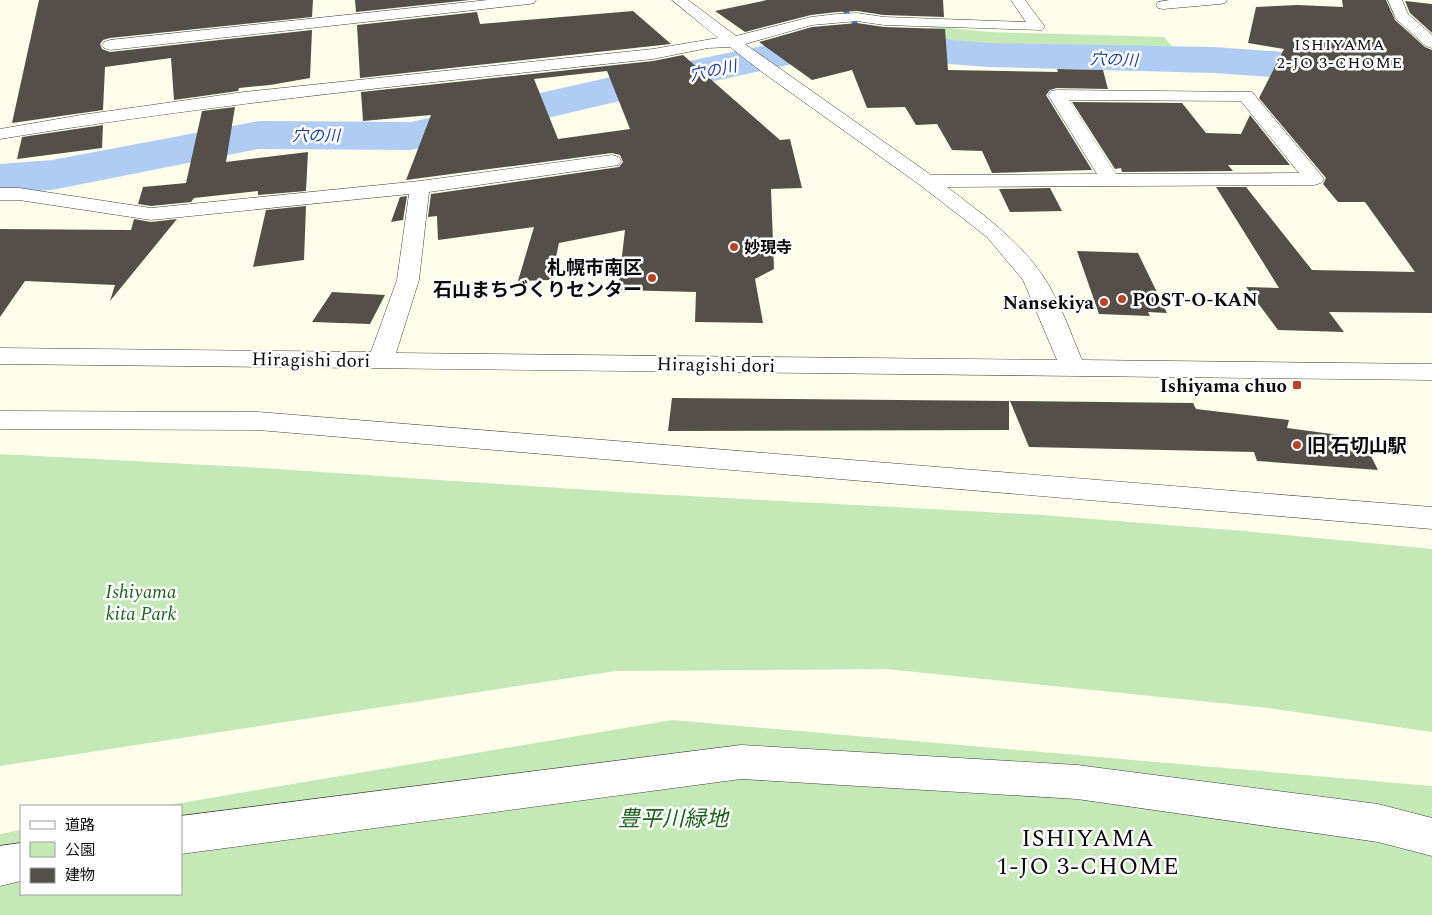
<svg xmlns="http://www.w3.org/2000/svg" width="1432" height="915" viewBox="0 0 1432 915" font-family="Spectral,'Noto Sans JP',serif">
	<style>
		.green { fill: #c4e8b6 }
		.lines { fill: none; stroke-linecap: round; stroke-linejoin: round }
		.stream { fill: #3a6fca; fill-rule: evenodd }
		.river { fill: #b1ccf4; fill-rule: evenodd }
		.building { fill: #545049; fill-rule: evenodd }
		.minor-casing { stroke: #3f3f3f; stroke-width: 1 }
		.minor { fill: #fff; fill-rule: evenodd }
		.poi-dot { fill: #b84328; stroke: #fff; stroke-width: 2 }
		.labels { text-anchor: middle; stroke-width: 5; stroke-linejoin: round; paint-order: stroke }
		.far-neighbourhood-label { font-size: 16px; letter-spacing: 1px; fill: #0c0c0c; stroke: #fff }
		.far-water-label { font-size: 16px; font-style: italic; fill: #19439a; stroke: #fff }
		.far-poi-label { font-size: 16px; font-weight: bold; fill: #0c0c0c; stroke: #fff; text-anchor: start }
		.poi-label { font-size: 19px; font-weight: bold; fill: #0c0c0c; stroke: #fff; text-anchor: end }
		.street-label { font-size: 19px; fill: #0c0c0c; stroke: #fff }
		.park-label { font-size: 19px; font-style: italic; fill: #1e6220; stroke: #fff }
		.near-park-label { font-size: 22px; font-style: italic; fill: #1e6220; stroke: #fff }
		.near-neighbourhood-label { font-size: 24px; letter-spacing: 1px; fill: #0c0c0c; stroke: #fff }
	</style>
	<rect width="100%" height="100%" fill="#feffeb"/>
	<g class="green">
		<polygon points="930,26 990,32 1164,37 1179,54 1104,52 1046,54 1000,53 937,48"/>
		<polygon points="0,454 245,467 634,493 1042,515 1244,531 1432,549 1432,732 1269,708 886,669 615,671 0,766"/>
		<polygon points="672,720 1432,786 1432,915 0,915 0,834 21,830 21,894 181,894 181,806 163,806"/>
	</g>
	<g class="lines">
		<polygon class="stream" points="834,0 840,0 860,26 858,40 852,39 854,26"/>
		<polygon class="river" points="883,30 922,32 952,40 988,43 1213,47 1273,51 1325,58 1370,68 1432,74 1432,100 1370,94 1325,84 1273,77 1213,73 988,67 949,64 919,56 883,54 830,56 611,103 411,150 259,149 52,190 0,194 0,164 52,160 259,121 411,122 611,77 830,32"/>
	</g>
	<g class="building">
		<polygon points="39,0 313,0 312,17 110,38 103,40 100,44 102,49 110,52 312,30 310,78 270,85 239,88 238,91 174,100 171,58 105,67 103,110 12,123"/>
		<polygon points="355,0 470,0 356,12"/>
		<polygon points="767,0 943,0 944,17 884,15 857,11 837,12 811,15 745,32 715,11"/>
		<polygon points="1342,0 1386,0 1395,20 1425,47 1432,50 1432,313 1329,312 1344,332 1278,330 1246,287 1279,288 1216,187 1246,187 1312,270 1415,272 1365,202 1338,202 1323,184 1326,178 1259,98 1284,49 1248,43 1256,7 1298,5 1343,7"/>
		<polygon points="1405,1 1432,4 1432,33 1410,13"/>
		<polygon points="633,11 671,44 360,78 357,25 477,12 480,24"/>
		<polygon points="857,23 884,27 945,29 948,70 1058,72 1057,69 1103,70 1108,89 1057,88 1050,90 1046,95 1092,170 992,173 982,151 952,150 937,124 916,125 905,107 867,108 852,70 812,80 759,42 812,27"/>
		<path d="M 683,55 L 780,140 L 790,139 L 802,188 L 771,189 L 774,269 L 755,279 L 763,323 L 695,322 L 696,292 L 618,290 L 625,230 L 559,243 L 551,280 L 518,281 L 534,227 L 438,240 L 437,216 L 428,217 L 431,194 L 619,167 L 623,162 L 620,155 L 612,153 L 406,180 L 431,115 L 363,121 L 361,92 L 653,61 ZM 607,71 L 630,129 L 558,139 L 534,79 Z"/>
		<polygon points="1072,102 1182,103 1206,133 1241,134 1250,115 1290,165 1228,165 1233,171 1122,172 1121,168 1115,169"/>
		<polygon points="235,107 226,162 308,152 306,191 258,195 258,191 194,198 191,202 151,206 138,204 143,187 186,183 202,111"/>
		<polygon points="103,125 102,148 17,159 22,137"/>
		<polygon points="1050,188 1062,211 1010,212 999,189"/>
		<polygon points="407,196 403,220 391,222 400,197"/>
		<polygon points="306,206 304,260 253,267 266,210"/>
		<polygon points="134,219 151,222 177,219 110,301 115,285 25,281 0,317 0,229 131,230"/>
		<polygon points="1077,251 1138,253 1167,313 1148,312 1150,316 1099,314"/>
		<polygon points="332,292 385,295 370,324 312,322"/>
		<polygon points="672,398 1009,401 1009,430 668,431"/>
		<polygon points="1010,401 1193,403 1196,409 1289,420 1287,428 1362,438 1378,470 1257,461 1254,452 1029,447"/>
	</g>
	<g class="lines">
		<defs>
			<g id="minor">
				<polygon points="488,0 536,0 534,3 529,4 110,50 104,48 102,45 104,42 110,40"/>
				<path d="M 672,0 L 688,0 L 736,36 L 811,17 L 837,14 L 857,13 L 884,17 L 1026,22 L 1011,0 L 1025,0 L 1045,27 L 1042,30 L 884,25 L 857,21 L 812,25 L 745,44 L 931,175 L 1097,174 L 1048,95 L 1051,91 L 1057,90 L 1252,92 L 1321,175 L 1324,179 L 1321,183 L 1314,185 L 947,187 C 981,213 1018,239 1043,276 C 1060,301 1070,332 1082,360 L 1432,364 L 1432,380 L 0,364 L 0,348 L 371,352 L 397,280 L 409,194 L 151,220 L 19,200 L 0,200 L 0,188 L 19,188 L 151,208 L 420,181 L 612,155 L 619,157 L 621,161 L 619,165 L 429,192 L 419,280 L 396,353 L 1057,360 L 1023,280 L 987,237 L 920,185 L 762,72 L 730,47 L 708,48 L 653,59 C 435,82 217,103 0,139 L 0,129 L 81,115 L 244,92 L 653,49 L 718,38 ZM 1069,100 L 1241,101 L 1299,173 L 1116,174 Z"/>
				<polygon points="1170,0 1227,0 1225,3 1220,4 1163,9 1158,8 1156,5 1158,2"/>
				<polygon points="1388,0 1402,0 1408,14 1432,35 1432,48 1426,46 1396,19"/>
				<polygon points="0,411 258,412 1432,507 1432,529 258,430 0,429"/>
				<polygon points="741,745 1077,765 1378,804 1432,818 1432,856 1378,842 1077,799 741,779 181,854 181,816"/>
				<polygon points="21,843 21,881 0,886 0,846"/>
			</g>
		</defs>
		<use href="#minor" class="minor-casing"/>
		<use href="#minor" class="minor"/>
	</g>
	<g class="poi-dot">
		<circle cx="734" cy="247" r="5"/>
		<circle cx="652" cy="278" r="5"/>
		<circle cx="1122" cy="299" r="5"/>
		<circle cx="1104" cy="302" r="5"/>
		<rect x="1292" y="380" width="10" height="10" rx="2.5"/>
		<circle cx="1297" cy="445" r="5"/>
	</g>
	<g class="labels">
		<g class="far-neighbourhood-label">
			<text x="1340" y="50">ISHIYAMA<tspan x="1340" dy="18">2-JO 3-CHOME</tspan></text>
		</g>
		<g class="far-water-label">
			<text transform="translate(1114 59) rotate(2)" y="6">穴の川</text>
			<text transform="translate(713 70) rotate(-12)" y="6">穴の川</text>
			<text x="316" y="141">穴の川</text>
		</g>
		<g class="far-poi-label">
			<text x="744" y="253">妙現寺</text>
		</g>
		<g class="poi-label">
			<text x="642" y="274">札幌市南区<tspan x="642" dy="22">石山まちづくりセンター</tspan></text>
			<text x="1132" y="306" text-anchor="start">POST-O-KAN</text>
			<text x="1094" y="309">Nansekiya</text>
			<text x="1287" y="392">Ishiyama chuo</text>
			<text x="1307" y="452" text-anchor="start">旧 石切山駅</text>
		</g>
		<g class="street-label">
			<text transform="translate(311 359) rotate(1)" y="7">Hiragishi dori</text>
			<text transform="translate(716 364) rotate(1)" y="7">Hiragishi dori</text>
		</g>
		<g class="park-label">
			<text x="141" y="598">Ishiyama<tspan x="141" dy="22">kita Park</tspan></text>
		</g>
		<g class="near-park-label">
			<text x="673" y="826">豊平川緑地</text>
		</g>
		<g class="near-neighbourhood-label">
			<text x="1088" y="846">ISHIYAMA<tspan x="1088" dy="28">1-JO 3-CHOME</tspan></text>
		</g>
	</g>
	<rect x="20" y="805" width="162" height="90" fill="#ffffff" stroke="#9e9e9e"/>
	<rect x="30" y="821" width="25" height="8" fill="#ffffff" stroke="#9e9e9e"/>
	<text x="65" y="830" font-size="15" fill="#0c0c0c">道路</text>
	<rect x="30" y="842" width="25" height="15" fill="#c4e8b6" stroke="#9e9e9e"/>
	<text x="65" y="855" font-size="15" fill="#0c0c0c">公園</text>
	<rect x="30" y="868" width="25" height="15" fill="#545049" stroke="#9e9e9e"/>
	<text x="65" y="880" font-size="15" fill="#0c0c0c">建物</text>
</svg>
